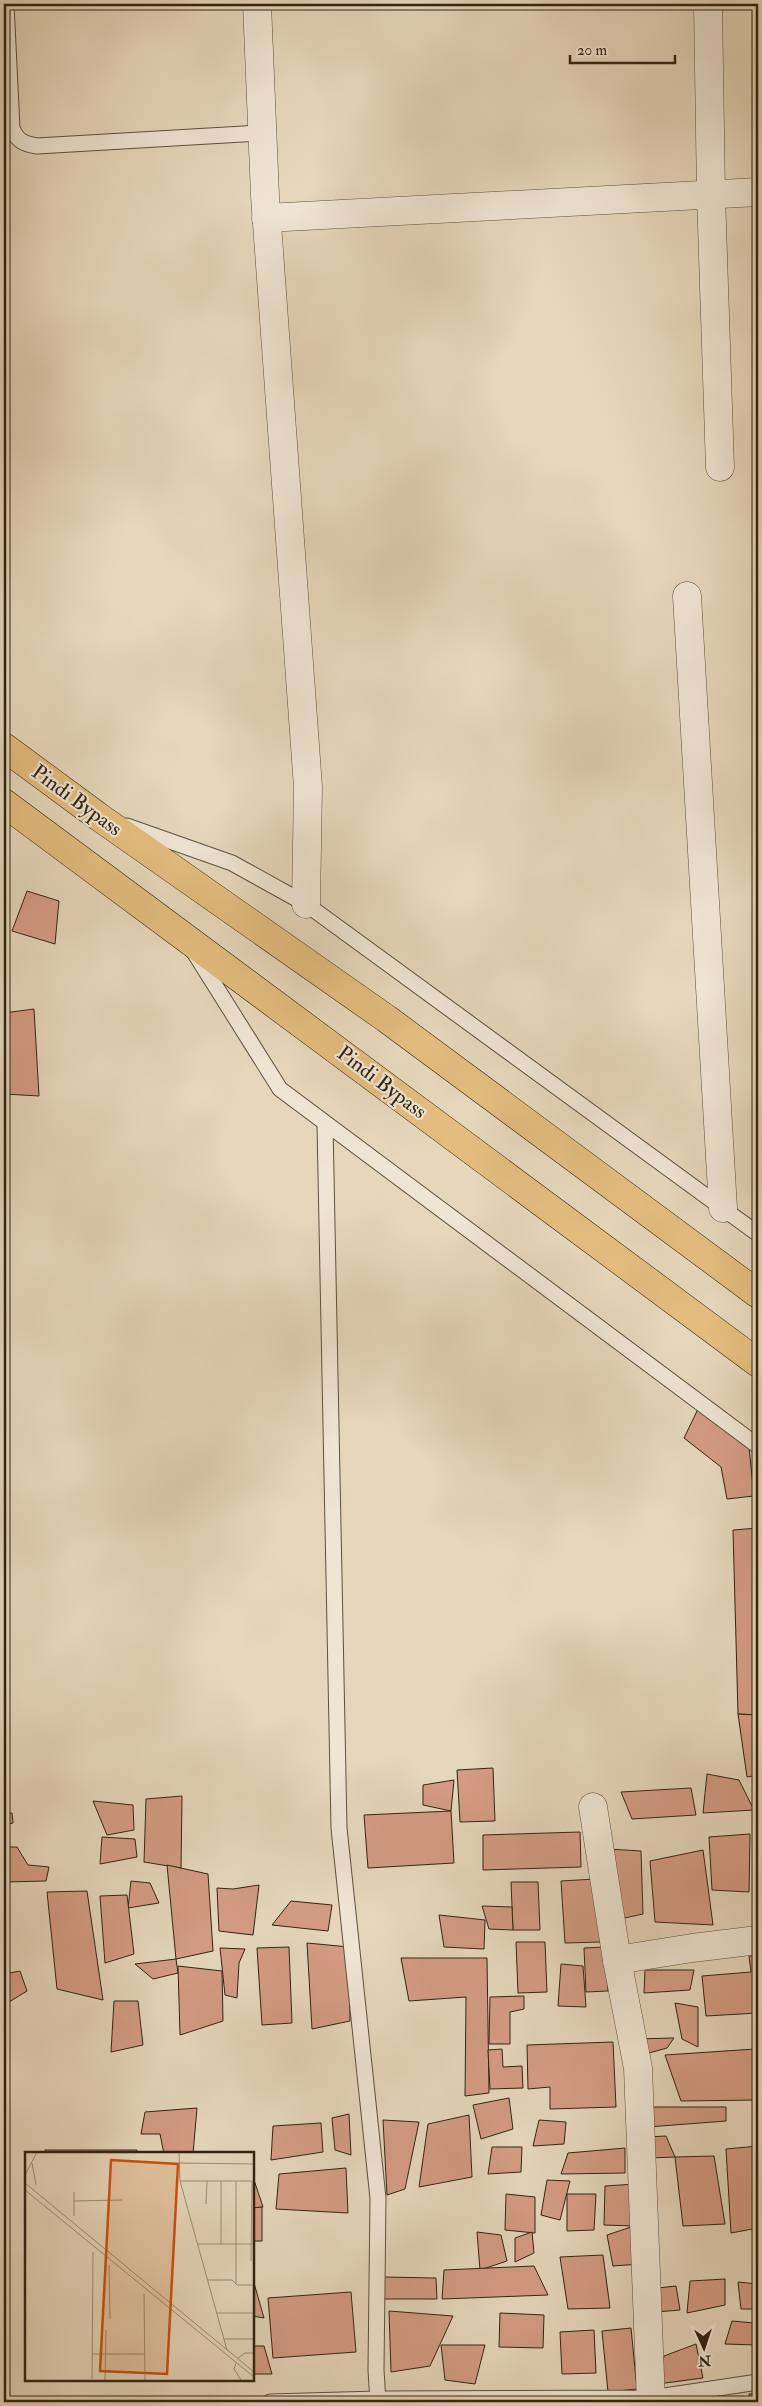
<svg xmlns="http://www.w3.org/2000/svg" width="762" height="2406" viewBox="0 0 762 2406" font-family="'IM FELL Double Pica',serif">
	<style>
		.building { fill: #d49c84; stroke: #312412 }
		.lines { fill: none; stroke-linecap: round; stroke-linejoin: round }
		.lane-casing { stroke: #5e513c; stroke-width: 17 }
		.street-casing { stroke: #5e513c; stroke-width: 29 }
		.highway-casing { stroke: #312412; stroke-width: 29 }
		.lane { stroke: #efe5d3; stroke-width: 15 }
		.street { stroke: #efe5d3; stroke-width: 28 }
		.highway { stroke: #e3bc7e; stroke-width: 28 }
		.labels { text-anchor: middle; stroke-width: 4.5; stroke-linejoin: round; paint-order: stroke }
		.street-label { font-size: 21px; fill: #312412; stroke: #efe5d3 }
		.inset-road { fill: none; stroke: #9e8f77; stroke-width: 1 }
		.view { fill: #cd510d; fill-opacity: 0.15; stroke: #cd510d; stroke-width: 2.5 }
		.inset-edge { fill: none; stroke: #312412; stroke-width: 2.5 }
	</style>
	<rect width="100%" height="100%" fill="#e6d7bb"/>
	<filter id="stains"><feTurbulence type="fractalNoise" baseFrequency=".004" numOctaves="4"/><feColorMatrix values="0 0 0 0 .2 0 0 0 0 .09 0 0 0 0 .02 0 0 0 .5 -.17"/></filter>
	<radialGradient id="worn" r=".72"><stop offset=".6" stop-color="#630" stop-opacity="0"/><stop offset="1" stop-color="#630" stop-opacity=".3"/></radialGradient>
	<g class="building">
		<polygon points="27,891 59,901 55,944 12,931"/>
		<polygon points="34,1009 39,1096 4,1094 4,1013"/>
		<polygon points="698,1409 749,1447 754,1496 727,1499 721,1467 684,1438"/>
		<polygon points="758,1528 758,1715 738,1714 733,1530"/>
		<polygon points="738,1714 758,1715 758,1775 747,1777"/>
		<polygon points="4,1763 7,1806 4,1806"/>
		<polygon points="493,1768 495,1821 460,1822 457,1770"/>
		<polygon points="707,1774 739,1780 754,1810 703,1813"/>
		<polygon points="454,1780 451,1811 423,1805 423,1785"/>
		<polygon points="691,1788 696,1815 632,1819 621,1792"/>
		<polygon points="182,1796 181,1868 144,1862 146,1799"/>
		<polygon points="93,1801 133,1805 134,1830 107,1835"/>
		<polygon points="754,1810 758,1810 758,1875"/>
		<polygon points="451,1811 454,1863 368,1868 364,1815"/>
		<polygon points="12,1813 13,1823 4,1825 4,1814"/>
		<polygon points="580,1832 581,1867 483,1870 483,1835"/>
		<polygon points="750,1834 749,1892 712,1890 709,1837"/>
		<polygon points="102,1837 135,1839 137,1857 100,1864"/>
		<polygon points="4,1847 17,1847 28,1865 49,1867 46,1881 4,1882"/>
		<polygon points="608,1849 641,1851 643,1914 611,1921"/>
		<polygon points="703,1850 713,1925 655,1922 650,1861"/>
		<polygon points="167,1865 208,1874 213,1951 176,1959"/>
		<polygon points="595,1879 602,1942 565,1943 561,1881"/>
		<polygon points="131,1881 150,1883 159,1903 128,1908"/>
		<polygon points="511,1882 538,1882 540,1930 513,1930"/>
		<polygon points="259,1885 253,1935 219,1931 217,1888 233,1889"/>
		<polygon points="87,1891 103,2000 57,1989 47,1892"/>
		<polygon points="127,1895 134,1954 105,1963 100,1896"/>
		<polygon points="291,1901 332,1905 328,1931 272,1925"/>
		<polygon points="482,1906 512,1907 513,1930 489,1929"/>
		<polygon points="439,1915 485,1920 484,1949 444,1947"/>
		<polygon points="516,1942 545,1942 547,1992 518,1993"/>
		<polygon points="307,1943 349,1947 350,2021 312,2029"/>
		<polygon points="289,1947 292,2023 262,2025 257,1948"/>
		<polygon points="605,1947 608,1991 586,1992 584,1948"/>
		<polygon points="220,1948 245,1949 239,1963 237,1998 225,1995"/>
		<polygon points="749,1956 758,1956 758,2013 706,2016 702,1976 751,1972"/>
		<polygon points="401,1958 487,1958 489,2093 465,2096 466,1997 409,2001"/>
		<polygon points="176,1959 178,1973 153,1979 135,1964"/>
		<polygon points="561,1964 583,1966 586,2007 558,2006"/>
		<polygon points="178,1966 222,1971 223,2021 180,2035"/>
		<polygon points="645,1970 694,1970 690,1990 644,1993"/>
		<polygon points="20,1971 27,1991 4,2005 4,1974"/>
		<polygon points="524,1996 524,2009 510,2012 510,2044 489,2044 490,1997"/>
		<polygon points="114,2001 138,2001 143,2045 111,2052"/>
		<polygon points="675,2003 698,2007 698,2047 682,2039"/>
		<polygon points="674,2038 667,2048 649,2053 634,2039"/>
		<polygon points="613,2042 616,2107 550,2109 550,2087 528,2089 527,2045"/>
		<polygon points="502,2049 503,2067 522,2066 523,2088 490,2089 488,2050"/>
		<polygon points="755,2049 758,2065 758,2100 681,2101 665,2055"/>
		<polygon points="509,2098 513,2129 481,2139 473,2105"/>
		<polygon points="646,2107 726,2107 726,2121 648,2127"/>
		<polygon points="197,2108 193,2154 164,2154 160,2134 141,2134 145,2112"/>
		<polygon points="349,2114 351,2155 335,2150 332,2118"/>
		<polygon points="469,2115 472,2177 419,2187 428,2124"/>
		<polygon points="383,2120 419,2122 405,2189 387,2195"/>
		<polygon points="539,2120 566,2122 564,2144 533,2146"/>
		<polygon points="321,2123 323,2152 271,2160 273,2126"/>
		<polygon points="666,2136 675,2157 649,2158 647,2137"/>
		<polygon points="758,2146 758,2228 731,2233 726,2149"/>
		<polygon points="492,2147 522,2147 521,2172 488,2174"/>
		<polygon points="625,2148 625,2173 561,2174 568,2153"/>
		<polygon points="45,2150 137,2150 137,2154 46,2154"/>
		<polygon points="714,2156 725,2224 683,2226 675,2157"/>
		<polygon points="346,2168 348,2213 276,2209 279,2174"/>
		<polygon points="254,2180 263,2207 252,2208"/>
		<polygon points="547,2180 570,2181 560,2220 541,2215"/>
		<polygon points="636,2184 634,2226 604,2225 605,2186"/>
		<polygon points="506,2194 535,2197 535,2233 505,2230"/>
		<polygon points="567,2194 596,2194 594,2230 567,2231"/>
		<polygon points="262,2207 262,2241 252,2241 252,2208"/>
		<polygon points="634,2226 640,2264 613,2266 607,2235"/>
		<polygon points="477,2232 501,2235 507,2261 480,2270"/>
		<polygon points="532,2232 534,2253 515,2262 515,2238"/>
		<polygon points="603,2255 610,2308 568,2309 560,2257"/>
		<polygon points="534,2266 548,2295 442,2299 444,2270"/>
		<polygon points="384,2277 436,2278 437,2299 382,2299"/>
		<polygon points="725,2279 725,2305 687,2313 690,2281"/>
		<polygon points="738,2282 758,2284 758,2309 741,2309"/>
		<polygon points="252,2283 254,2283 264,2318 252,2316"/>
		<polygon points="676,2286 680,2310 656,2312 658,2288"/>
		<polygon points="351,2292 356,2352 273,2358 268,2298"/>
		<polygon points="389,2311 453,2316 430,2366 391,2372"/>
		<polygon points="500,2313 544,2315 543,2348 499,2347"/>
		<polygon points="732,2321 754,2323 756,2345 725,2344"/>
		<polygon points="631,2328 637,2389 608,2392 602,2331"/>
		<polygon points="594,2330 596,2373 562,2374 560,2332"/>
		<polygon points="696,2344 703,2378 658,2384 664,2356"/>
		<polygon points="441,2345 485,2345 475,2384 445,2380"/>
		<polygon points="252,2346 264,2346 272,2374 252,2374"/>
		<polygon points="758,2393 758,2402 750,2402 749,2394"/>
	</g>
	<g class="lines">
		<defs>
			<g id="lane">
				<path d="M 6,4 L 12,128 C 17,141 24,144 37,146 L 262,133"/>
				<polyline points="127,826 232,863 306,904 758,1234"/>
				<polyline points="194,952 280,1089 758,1446"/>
				<polyline points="325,1124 339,1828 378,2198 376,2370 378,2402"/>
				<polyline points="270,2402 378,2399 651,2398 758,2382"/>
			</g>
			<g id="street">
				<polyline points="257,4 265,196 308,787 306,904"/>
				<polyline points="708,4 711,195 720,467"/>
				<polyline points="266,218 758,192"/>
				<polyline points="687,596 723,1208"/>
				<polyline points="593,1807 617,1960 638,2068 651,2402"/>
				<polyline points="617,1960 692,1948 758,1940"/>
			</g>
			<g id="highway">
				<polyline points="4,747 99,817 387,1019 758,1294"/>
				<polyline points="4,803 758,1363"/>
			</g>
		</defs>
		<use href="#lane" class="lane-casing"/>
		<use href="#street" class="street-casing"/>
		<use href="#highway" class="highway-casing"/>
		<use href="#lane" class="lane"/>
		<use href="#street" class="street"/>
		<use href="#highway" class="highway"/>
	</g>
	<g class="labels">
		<g class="street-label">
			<text transform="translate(77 800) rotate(36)" y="7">Pindi Bypass</text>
			<text transform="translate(382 1082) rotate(37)" y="7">Pindi Bypass</text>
		</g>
	</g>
	<g transform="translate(25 2152)">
		<rect width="229" height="229" fill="#e6d7bb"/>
		<path class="inset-road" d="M 154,0 L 155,29 L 202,198M 7,11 L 11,33M 154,11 L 229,12M 0,23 L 12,0M 155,29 L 227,29M 0,31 L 229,220M 0,38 L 229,225M 49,49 L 97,48M 181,52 L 182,29M 49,64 L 49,40M 173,92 L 229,92M 196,92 L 196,29M 226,109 L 227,29M 84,113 L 85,167M 183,128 L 207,128 L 212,133 L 229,133M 211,132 L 211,29M 119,142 L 120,228M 192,161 L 229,161M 200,187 L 229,187M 67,202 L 120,202M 213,206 L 220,201 L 229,201M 211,211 L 209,217 L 216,228M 67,227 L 68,100M 80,228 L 81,178"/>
		<path class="view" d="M 86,8 L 153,12 L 142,222 L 75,219 Z"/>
		<rect width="229" height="229" class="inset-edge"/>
	</g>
	<rect width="762" height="2406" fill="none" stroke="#e6d7bb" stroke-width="20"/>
	<rect x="5" y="5" width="752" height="2396" fill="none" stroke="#312412" stroke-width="2.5"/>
	<rect x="10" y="10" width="742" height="2386" fill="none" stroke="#312412"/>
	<g transform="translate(704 2348) rotate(177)" stroke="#efe5d3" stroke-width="4" paint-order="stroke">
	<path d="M0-4L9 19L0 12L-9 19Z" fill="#312412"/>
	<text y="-8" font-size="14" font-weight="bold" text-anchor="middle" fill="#312412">N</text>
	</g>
	<path d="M570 55v8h105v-8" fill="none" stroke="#312412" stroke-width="2.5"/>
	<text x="577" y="55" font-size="15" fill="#312412" stroke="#efe5d3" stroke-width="4" paint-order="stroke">20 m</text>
	<rect width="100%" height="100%" filter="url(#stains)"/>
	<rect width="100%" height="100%" fill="url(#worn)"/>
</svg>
